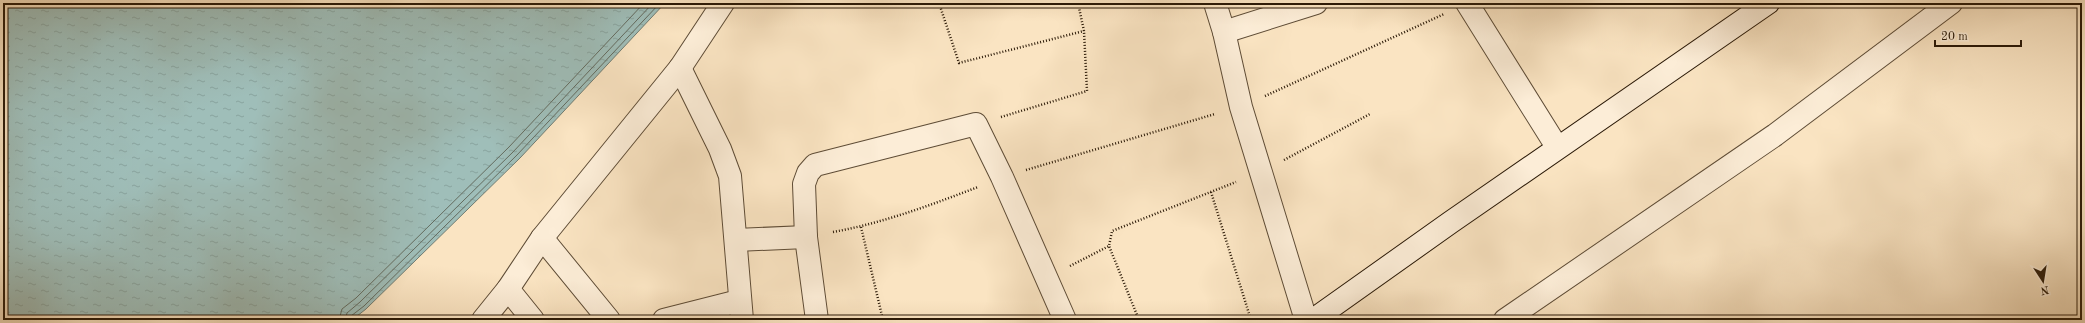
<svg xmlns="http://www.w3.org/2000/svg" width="2085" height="323" viewBox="0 0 2085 323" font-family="'Old Standard TT',serif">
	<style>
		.water { fill: url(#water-ripples); stroke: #707c72 }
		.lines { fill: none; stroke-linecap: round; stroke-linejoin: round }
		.shore { stroke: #646c60; stroke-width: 1 }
		.street-casing { stroke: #5e4c36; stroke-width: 24 }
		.secondary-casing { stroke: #2a1907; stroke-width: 24 }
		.path { stroke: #2a1907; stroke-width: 2.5; stroke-dasharray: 1 2; stroke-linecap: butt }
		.street { stroke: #fcedd7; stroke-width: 22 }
		.secondary { stroke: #fcedd7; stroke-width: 22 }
	</style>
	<defs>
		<pattern id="water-ripples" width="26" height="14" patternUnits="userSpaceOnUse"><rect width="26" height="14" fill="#9fbeb9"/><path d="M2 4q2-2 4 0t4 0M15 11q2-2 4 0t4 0" fill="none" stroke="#89a39e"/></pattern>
	</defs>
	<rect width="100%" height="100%" fill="#fae4c2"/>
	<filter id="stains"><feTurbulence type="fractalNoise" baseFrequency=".005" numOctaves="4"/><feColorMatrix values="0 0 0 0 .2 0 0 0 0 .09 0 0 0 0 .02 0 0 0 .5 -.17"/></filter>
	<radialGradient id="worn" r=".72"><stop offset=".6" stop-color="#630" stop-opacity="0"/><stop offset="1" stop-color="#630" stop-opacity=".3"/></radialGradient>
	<polygon class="water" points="3,3 665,3 520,158 366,309 352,320 3,320"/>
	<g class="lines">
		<g class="shore">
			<polyline points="339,320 342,309 356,298 509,147 644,3"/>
			<polyline points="345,320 347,313 360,302 513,152 653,3"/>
			<polyline points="350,320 351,316 364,306 517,155 660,3"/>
		</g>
		<defs>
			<g id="street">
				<polyline points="1215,3 1224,32 1241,107 1306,320"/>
				<polyline points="1467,3 1557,147"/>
				<polyline points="1224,32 1316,3"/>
				<polyline points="680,68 720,149 730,176 742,320"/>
				<polyline points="542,238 609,320"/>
				<polyline points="736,240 806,237"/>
				<polyline points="508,289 533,320"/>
				<polyline points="483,320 508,289 542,238 680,68 723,3"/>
				<polyline points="664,320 739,301"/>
				<polyline points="817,320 806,237 804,184 808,173 815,165 976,124 1002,177 1065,320"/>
				<polyline points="1505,320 1775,135 1951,3"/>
			</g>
			<polyline id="secondary" points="1313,320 1451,222 1768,3"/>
		</defs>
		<use href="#street" class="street-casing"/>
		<use href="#secondary" class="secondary-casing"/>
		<g class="path">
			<polyline points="939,3 959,63 1084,31"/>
			<polyline points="1265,96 1444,14"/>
			<polyline points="1001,117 1087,91 1084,31 1078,3"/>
			<polyline points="1284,160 1370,114"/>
			<polyline points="1026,170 1215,114"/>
			<polyline points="1211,192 1251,320"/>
			<polyline points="861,227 883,320"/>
			<path d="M 833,232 C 883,223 931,205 978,187"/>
			<polyline points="1070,266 1109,246"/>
			<polyline points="1139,320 1109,246 1112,231 1236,182"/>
		</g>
		<use href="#street" class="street"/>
		<use href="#secondary" class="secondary"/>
	</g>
	<rect width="2085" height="323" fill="none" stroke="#fae4c2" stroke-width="16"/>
	<rect x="4" y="4" width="2077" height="315" fill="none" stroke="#2a1907" stroke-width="2"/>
	<rect x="8" y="8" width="2069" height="307" fill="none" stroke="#2a1907"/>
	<g transform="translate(2043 281) rotate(168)" stroke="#fcedd7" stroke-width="3" paint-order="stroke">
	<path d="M0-3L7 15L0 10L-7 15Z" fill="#2a1907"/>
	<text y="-6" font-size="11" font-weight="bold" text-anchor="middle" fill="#2a1907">N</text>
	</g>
	<path d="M1935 40v6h86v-6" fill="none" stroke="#2a1907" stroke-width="2"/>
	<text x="1941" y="40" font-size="12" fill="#2a1907" stroke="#fcedd7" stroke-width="3" paint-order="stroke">20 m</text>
	<rect width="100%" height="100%" filter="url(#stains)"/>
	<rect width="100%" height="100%" fill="url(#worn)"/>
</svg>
